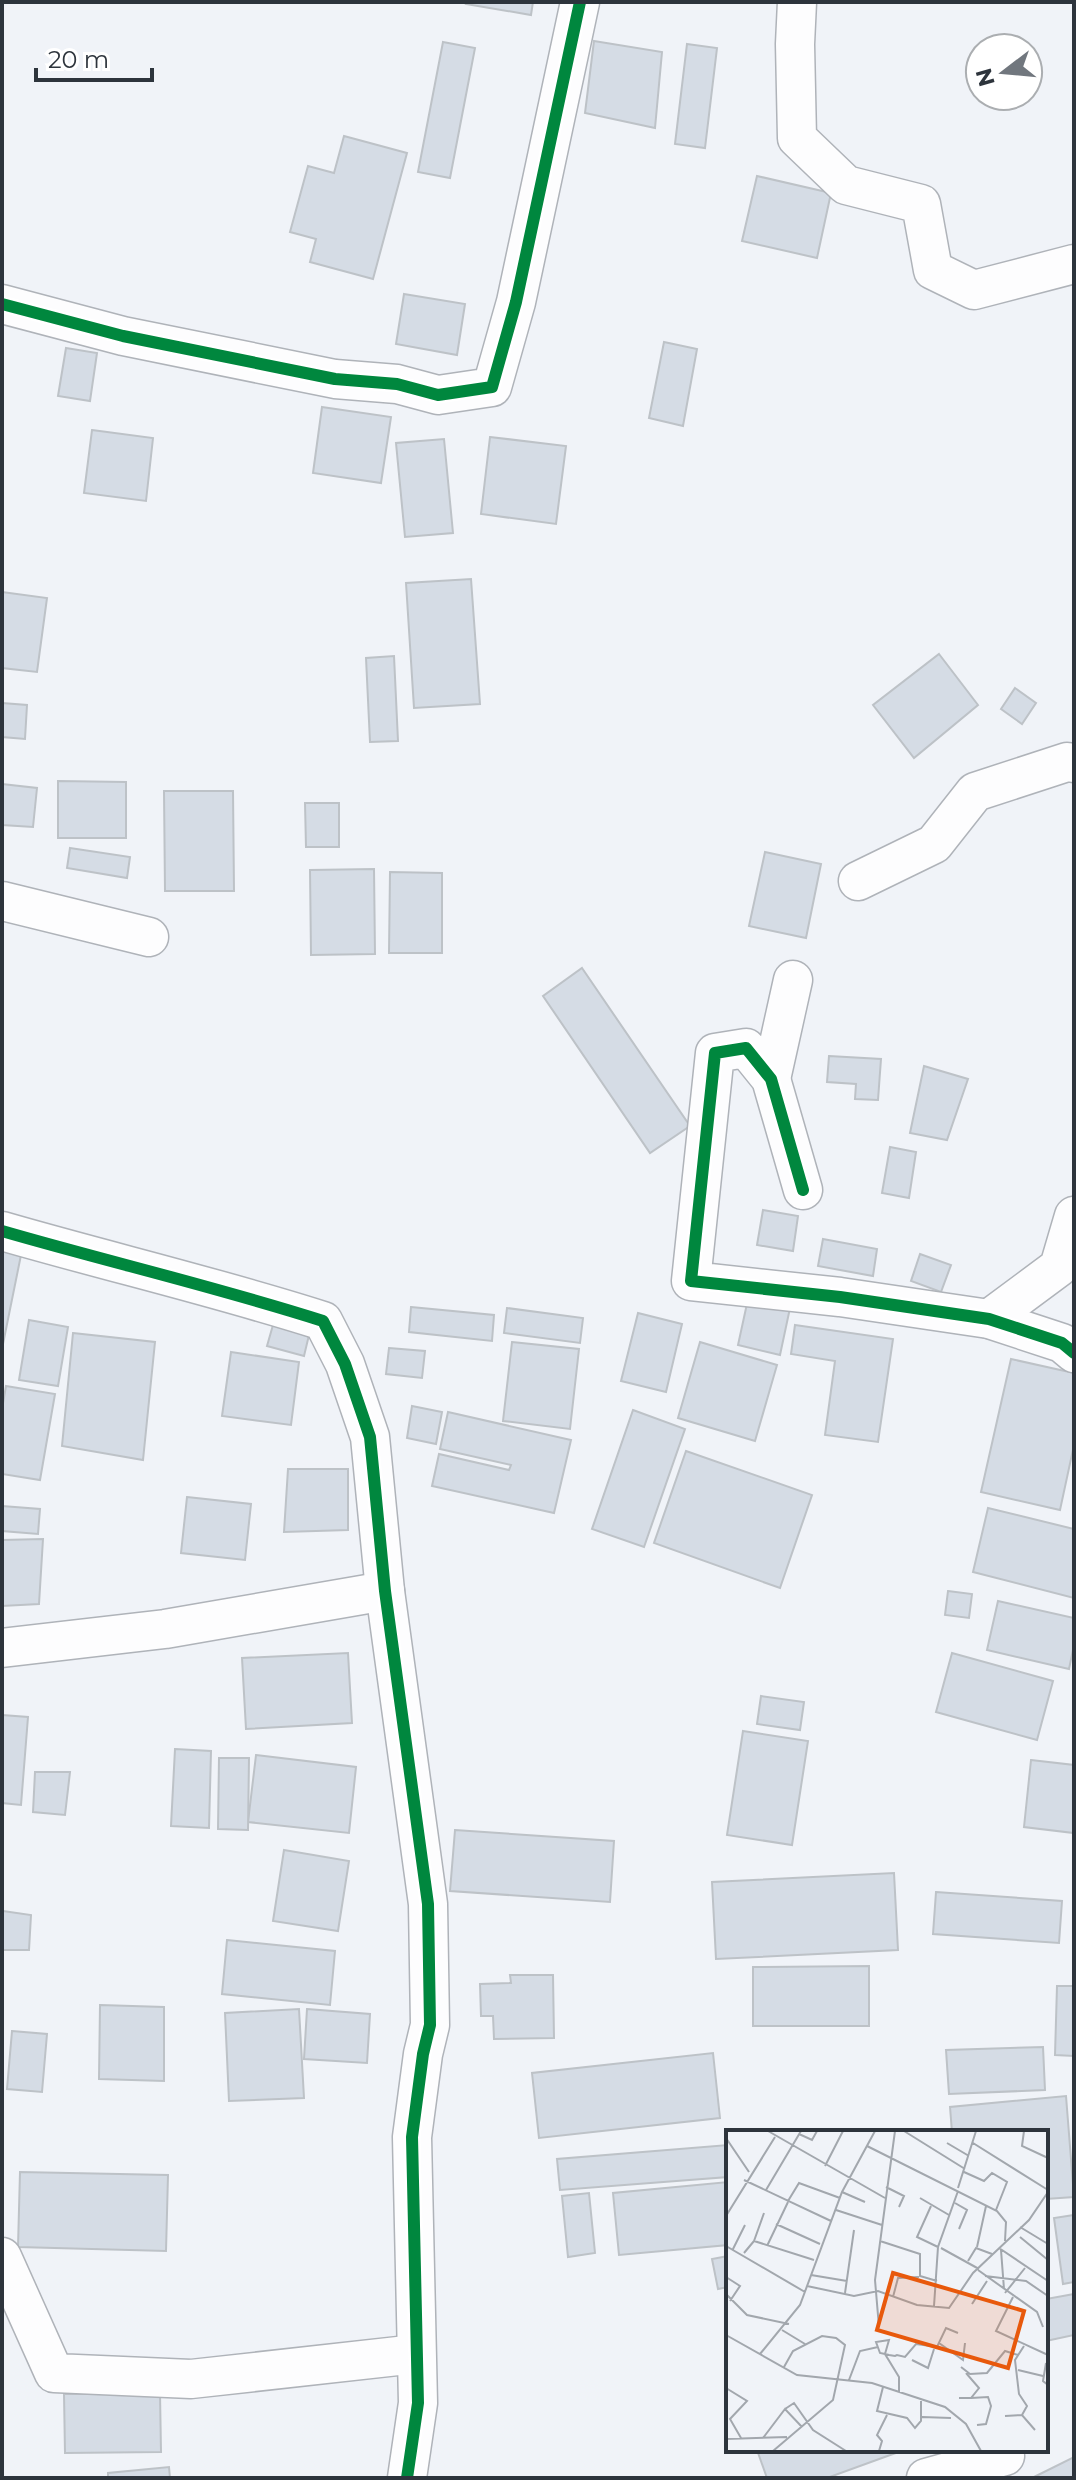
<svg xmlns="http://www.w3.org/2000/svg" width="1076" height="2480" viewBox="0 0 1076 2480" font-family="Montserrat,sans-serif">
	<style>
		.building { fill: #d5dce5; stroke: #bdc2c7; stroke-width: 2 }
		.lines { fill: none; stroke-linecap: round; stroke-linejoin: round }
		.minor-casing { stroke: #afb3b9; stroke-width: 41 }
		.minor { stroke: #fdfdfe; stroke-width: 38 }
		.cycleway-casing { stroke: #fff; stroke-width: 17 }
		.cycleway { stroke: #00873e; stroke-width: 12 }
		.inset-road { fill: none; stroke: #a2a7ad; stroke-width: 2 }
		.view { fill: #e8590c; fill-opacity: 0.15; stroke: #e8590c; stroke-width: 4 }
		.inset-edge { fill: none; stroke: #2d343c; stroke-width: 4 }
	</style>
	<rect width="100%" height="100%" fill="#f0f3f8"/>
	<g class="building">
		<polygon points="467,2 533,2 531,15 466,4"/>
		<polygon points="594,41 662,52 655,128 585,113"/>
		<polygon points="443,42 475,48 450,178 418,172"/>
		<polygon points="687,44 717,48 705,148 675,144"/>
		<polygon points="344,136 407,153 373,279 310,262 316,239 290,232 308,166 334,173"/>
		<polygon points="757,176 831,193 817,258 742,241"/>
		<polygon points="404,294 465,304 457,355 396,344"/>
		<polygon points="664,342 697,349 683,426 649,418"/>
		<polygon points="66,348 97,353 90,401 58,396"/>
		<polygon points="322,407 391,417 381,483 313,473"/>
		<polygon points="92,430 153,438 146,501 84,493"/>
		<polygon points="490,437 566,446 556,524 481,514"/>
		<polygon points="444,439 453,533 405,537 396,443"/>
		<polygon points="471,579 480,704 414,708 406,583"/>
		<polygon points="2,592 47,598 37,672 2,668"/>
		<polygon points="939,654 978,705 914,758 873,705"/>
		<polygon points="394,656 398,741 370,742 366,658"/>
		<polygon points="1015,688 1036,703 1022,724 1001,709"/>
		<polygon points="2,703 27,705 25,739 2,737"/>
		<polygon points="58,781 126,782 126,838 58,838"/>
		<polygon points="2,784 37,788 33,827 2,825"/>
		<polygon points="164,791 233,791 234,891 165,891"/>
		<polygon points="305,803 339,803 339,847 306,847"/>
		<polygon points="70,848 130,857 127,878 67,868"/>
		<polygon points="765,852 821,864 806,938 749,926"/>
		<polygon points="374,869 375,954 311,955 310,870"/>
		<polygon points="390,872 442,873 442,953 389,953"/>
		<polygon points="582,968 690,1126 650,1153 543,996"/>
		<polygon points="829,1056 881,1059 878,1100 855,1099 856,1084 827,1082"/>
		<polygon points="924,1066 968,1079 947,1140 910,1133"/>
		<polygon points="890,1147 916,1152 909,1198 882,1193"/>
		<polygon points="763,1210 798,1216 793,1251 757,1245"/>
		<polygon points="823,1239 877,1249 873,1276 818,1266"/>
		<polygon points="2,1251 21,1255 3,1344 2,1344"/>
		<polygon points="920,1254 951,1265 941,1292 911,1281"/>
		<polygon points="748,1299 790,1308 780,1355 738,1345"/>
		<polygon points="411,1307 494,1315 492,1341 409,1332"/>
		<polygon points="507,1308 583,1318 580,1343 504,1333"/>
		<polygon points="638,1313 682,1324 666,1392 621,1381"/>
		<polygon points="29,1320 68,1327 58,1386 19,1380"/>
		<polygon points="273,1325 309,1335 304,1356 267,1346"/>
		<polygon points="795,1325 893,1339 878,1442 825,1435 835,1361 791,1354"/>
		<polygon points="73,1333 155,1342 143,1460 62,1446"/>
		<polygon points="512,1342 579,1349 570,1429 503,1421"/>
		<polygon points="700,1342 777,1365 755,1441 678,1418"/>
		<polygon points="389,1348 425,1351 422,1378 386,1374"/>
		<polygon points="231,1352 299,1362 291,1425 222,1416"/>
		<polygon points="1011,1359 1074,1373 1074,1445 1060,1510 981,1492"/>
		<polygon points="6,1386 55,1394 40,1480 2,1474 2,1409"/>
		<polygon points="412,1406 442,1412 436,1444 407,1438"/>
		<polygon points="633,1410 685,1429 644,1547 592,1529"/>
		<polygon points="448,1412 571,1440 554,1513 432,1486 439,1454 509,1470 511,1465 440,1449"/>
		<polygon points="686,1451 812,1495 780,1588 654,1543"/>
		<polygon points="288,1469 348,1469 348,1530 284,1532"/>
		<polygon points="187,1497 251,1504 245,1560 181,1553"/>
		<polygon points="2,1506 40,1509 38,1534 2,1531"/>
		<polygon points="988,1508 1074,1529 1074,1598 973,1572"/>
		<polygon points="43,1539 39,1604 2,1606 2,1540"/>
		<polygon points="948,1591 972,1594 969,1618 945,1615"/>
		<polygon points="998,1601 1074,1618 1074,1645 1069,1669 987,1650"/>
		<polygon points="348,1653 352,1723 246,1729 242,1658"/>
		<polygon points="952,1653 1053,1681 1037,1740 936,1712"/>
		<polygon points="761,1696 804,1702 800,1730 757,1724"/>
		<polygon points="2,1715 28,1717 21,1805 2,1803"/>
		<polygon points="743,1731 808,1741 792,1845 727,1835"/>
		<polygon points="175,1749 211,1751 209,1828 171,1826"/>
		<polygon points="256,1755 356,1767 349,1833 248,1822"/>
		<polygon points="219,1758 249,1758 248,1830 218,1829"/>
		<polygon points="1031,1760 1074,1765 1074,1833 1024,1827"/>
		<polygon points="35,1772 70,1772 65,1815 33,1812"/>
		<polygon points="455,1830 614,1841 610,1902 450,1891"/>
		<polygon points="284,1850 349,1861 338,1931 273,1921"/>
		<polygon points="894,1873 898,1950 716,1959 712,1882"/>
		<polygon points="936,1892 1062,1901 1059,1943 933,1934"/>
		<polygon points="3,1911 31,1915 29,1950 2,1950"/>
		<polygon points="227,1940 335,1951 330,2005 222,1994"/>
		<polygon points="869,1966 869,2026 753,2026 753,1967"/>
		<polygon points="510,1975 553,1975 554,2038 494,2039 493,2016 481,2016 480,1984 511,1983"/>
		<polygon points="1057,1986 1074,1986 1074,2056 1055,2055"/>
		<polygon points="100,2005 164,2007 164,2081 99,2079"/>
		<polygon points="299,2009 304,2098 229,2101 225,2013"/>
		<polygon points="307,2009 370,2014 367,2063 304,2059"/>
		<polygon points="12,2031 47,2034 42,2092 7,2089"/>
		<polygon points="1043,2047 1045,2090 949,2094 946,2050"/>
		<polygon points="713,2053 720,2118 539,2138 532,2073"/>
		<polygon points="1066,2096 1074,2197 1046,2199 1046,2132 952,2132 950,2107"/>
		<polygon points="728,2145 728,2177 560,2190 557,2159"/>
		<polygon points="20,2172 168,2175 166,2251 18,2247"/>
		<polygon points="728,2182 728,2245 619,2255 613,2193"/>
		<polygon points="589,2193 595,2253 568,2257 562,2196"/>
		<polygon points="1074,2215 1074,2282 1063,2284 1054,2218"/>
		<polygon points="728,2256 728,2287 718,2289 712,2259"/>
		<polygon points="1074,2294 1074,2335 1046,2341 1046,2299"/>
		<polygon points="160,2393 161,2452 65,2453 64,2394"/>
		<polygon points="757,2450 904,2450 827,2478 767,2478"/>
		<polygon points="1074,2457 1074,2478 1032,2478"/>
		<polygon points="169,2467 170,2478 108,2478 108,2473"/>
	</g>
	<g class="lines">
		<defs>
			<g id="minor">
				<polyline points="797,2 795,44 797,138 846,185 921,204 933,270 974,290 1074,264"/>
				<polyline points="2,304 123,336 335,379 397,384 438,395 492,387 516,302 580,2"/>
				<polyline points="858,881 934,844 975,792 1067,762 1074,763"/>
				<polyline points="2,901 149,937"/>
				<polyline points="771,1079 793,980"/>
				<polyline points="803,1190 771,1079 746,1048 715,1053 691,1281 840,1297 989,1319 1062,1343 1074,1353"/>
				<path d="M 2,1231 C 109,1262 217,1287 323,1321 L 345,1364 L 370,1437 L 385,1591 L 428,1904 L 430,2025 L 423,2054 L 412,2137 L 418,2403 L 407,2478"/>
				<polyline points="989,1319 1059,1267 1074,1216"/>
				<polyline points="2,1648 165,1629 385,1591"/>
				<polyline points="2,2257 54,2373 191,2379 416,2354"/>
				<polyline points="926,2478 1005,2456"/>
			</g>
		</defs>
		<use href="#minor" class="minor-casing"/>
		<use href="#minor" class="minor"/>
		<defs>
			<g id="cycleway">
				<polyline points="2,304 123,336 335,379 397,384 438,395 492,387 516,302 580,2"/>
				<polyline points="803,1190 771,1079 746,1048 715,1053 691,1281 840,1297 989,1319 1062,1343 1074,1353"/>
				<path d="M 2,1231 C 109,1262 217,1287 323,1321 L 345,1364 L 370,1437 L 385,1591 L 428,1904 L 430,2025 L 423,2054 L 412,2137 L 418,2403 L 407,2478"/>
			</g>
		</defs>
		<use href="#cycleway" class="cycleway-casing"/>
		<use href="#cycleway" class="cycleway"/>
	</g>
	<g transform="translate(726 2130)">
		<rect width="322" height="322" fill="#f0f3f8"/>
		<path class="inset-road" d="M 42,1 L 159,68M 178,1 L 239,39M 298,1 L 296,16 L 322,28M 73,4 L 86,10 L 91,1M 0,8 L 23,42M 221,13 L 243,26M 247,13 L 322,60M 141,16 L 271,81 L 280,92 L 279,111M 99,36 L 117,1M 238,42 L 258,51 L 266,43 L 281,52 L 270,80M 18,50 L 105,91M 160,57 L 178,66 L 173,77M 232,58 L 250,1M 40,60 L 75,1M 116,62 L 139,72M 194,68 L 223,85M 62,71 L 73,53 L 114,68M 229,73 L 241,80 L 233,99M 205,76 L 191,107 L 212,117M 110,80 L 156,95M 0,86 L 49,7M 50,94 L 94,114M 294,97 L 322,114M 294,107 L 322,130M 28,111 L 38,83M 154,111 L 194,124 L 194,146 L 211,151M 0,116 L 79,162M 41,116 L 62,72M 251,117 L 260,76M 215,118 L 253,139M 273,118 L 322,151M 7,119 L 19,95M 275,120 L 278,159M 18,123 L 28,111 L 88,130M 242,131 L 250,118 L 266,124M 252,140 L 311,182 L 317,197M 85,145 L 121,151M 259,146 L 300,151 L 322,166M 0,147 L 14,156 L 4,171M 81,156 L 128,166 L 152,161 L 191,175 L 223,178 L 247,143 L 303,90 L 322,62M 119,163 L 128,100M 279,163 L 299,138M 0,164 L 21,185 L 63,194M 167,167 L 172,148 L 193,147M 287,167 L 270,201 L 322,225M 246,174 L 261,151M 208,176 L 212,117 L 232,61M 153,197 L 149,150 L 169,1M 56,200 L 79,214M 0,205 L 71,245 L 146,253 L 219,277 L 240,294 L 255,321M 213,213 L 237,230 L 239,213M 34,224 L 74,175 L 116,62 L 149,1M 186,230 L 202,238 L 208,219M 320,233 L 317,251 L 322,255M 235,237 L 244,244 L 261,243 L 279,221 L 292,225M 292,240 L 317,246M 123,250 L 134,221 L 152,217M 157,257 L 151,281 L 181,288 L 189,298 L 195,291 L 195,271M 0,258 L 21,271 L 4,289 L 15,308M 173,262 L 173,247 L 159,224 L 163,210 L 150,212 L 154,223 L 159,224 L 163,225 L 169,226 L 171,225 L 179,227 L 190,214 L 211,217 L 220,198 L 232,203M 233,268 L 245,268 L 253,258 L 240,243M 245,268 L 262,267 L 265,276 L 260,294 L 251,295M 59,279 L 68,273 L 87,300 L 120,321M 296,285 L 301,276 L 293,264 L 289,230 L 298,216M 279,286 L 296,285 L 309,300M 196,287 L 225,288M 37,308 L 59,279 L 76,297M 0,309 L 61,307M 47,321 L 107,270 L 119,215 L 110,208 L 96,206 L 67,221 L 58,237M 153,321 L 156,311 L 151,305 L 161,285"/>
		<path class="view" d="M 167,143 L 298,181 L 282,238 L 151,200 Z"/>
		<rect width="322" height="322" class="inset-edge"/>
	</g>
	<rect width="1076" height="2480" fill="none" stroke="#2d343c" stroke-width="8"/>
	<g transform="translate(1004 72) rotate(254)"><circle r="38" fill="#ffffff" stroke="#abaeb1" stroke-width="2"/>
	<path d="M0-6L14 30L0 20L-14 30Z" fill="#71777e"/>
	<text y="-12" font-size="22" font-weight="bold" text-anchor="middle" fill="#2d343c">N</text>
	</g>
	<path d="M36 68v12h116v-12" fill="none" stroke="#2d343c" stroke-width="4"/>
	<text x="48" y="68" font-size="24" fill="#2d343c" stroke="#ffffff" stroke-width="6" paint-order="stroke">20 m</text>
</svg>
